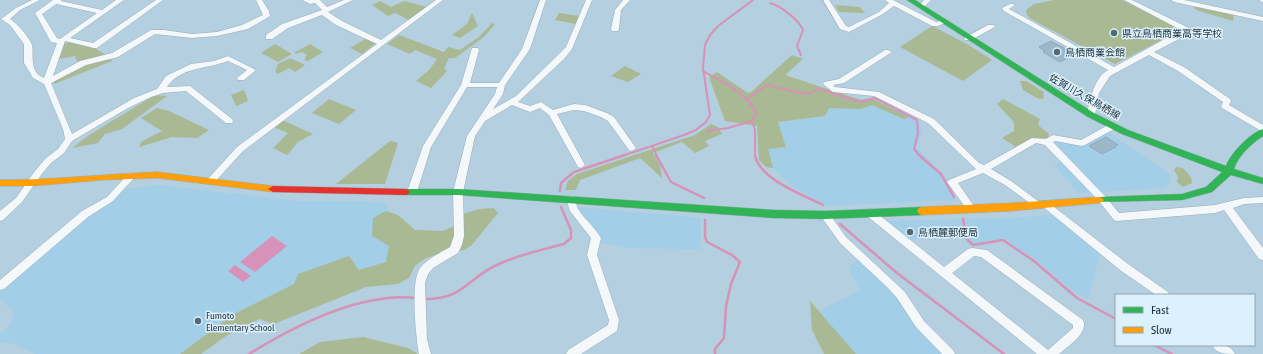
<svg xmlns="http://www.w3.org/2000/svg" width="1263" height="354" viewBox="0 0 1263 354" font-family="'Asap Condensed','Noto Sans JP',sans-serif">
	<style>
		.built { fill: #a2cee7 }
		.green { fill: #a9b994 }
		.water { fill: #d692b8 }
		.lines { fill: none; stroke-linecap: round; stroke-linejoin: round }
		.stream-far1 { stroke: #d692b8; stroke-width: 2 }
		.stream { stroke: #d692b8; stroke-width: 2.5 }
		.building { fill: #9ab8c9; stroke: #92a8b4 }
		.street-casing { stroke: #97adb9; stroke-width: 1 }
		.fast-casing { stroke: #97adb9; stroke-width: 1 }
		.slow-casing { stroke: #97adb9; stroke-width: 1 }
		.jam-casing { stroke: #97adb9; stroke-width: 1 }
		.street { fill: #f4f8fa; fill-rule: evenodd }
		.fast { fill: #30b455; fill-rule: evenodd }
		.slow { fill: #ff9f0a; fill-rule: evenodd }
		.jam { fill: #e5322d; fill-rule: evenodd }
		.poi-dot { fill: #526976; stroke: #ddf1fc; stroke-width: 1.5 }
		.labels { text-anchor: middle; stroke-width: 3; stroke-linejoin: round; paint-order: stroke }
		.poi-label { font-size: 10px; fill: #1e323d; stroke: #ddf1fc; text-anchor: start }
		.street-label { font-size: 10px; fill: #1e323d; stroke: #ddf1fc }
	</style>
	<rect width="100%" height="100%" fill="#b4cfdf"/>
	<g class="built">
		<polygon points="872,105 904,118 909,117 918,119 922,132 916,147 948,180 955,200 827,206 795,188 773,168 768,149 786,147 777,122 825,116 829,108 861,109"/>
		<polygon points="1108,133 1168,172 1171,182 1164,188 1079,193 1053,164 1062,162 1052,144 1055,140 1082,145 1099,135"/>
		<polygon points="158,185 299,201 385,202 402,255 342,279 180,354 35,354 12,343 0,342 0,335 8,327 14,315 12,309 0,300 0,288 68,231 123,189"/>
		<polygon points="578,207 701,218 701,249 625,248 600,242 599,234"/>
		<polygon points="1051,215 1101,251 1088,299 1073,291 1034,258 1003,239 969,246 963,236 953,230 939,241 925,232 910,242 884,221 1013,218"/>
		<polygon points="859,259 895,296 915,325 941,354 856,354 819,311 860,291 849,268"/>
	</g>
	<g class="green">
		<polygon points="1054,0 1122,0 1176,27 1177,32 1115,64 1031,19 1027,15 1026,10 1034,4"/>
		<polygon points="380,1 391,7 404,1 427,7 409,20 395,13 388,16 372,5"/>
		<polygon points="835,5 860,7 865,13 839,12"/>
		<polygon points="1193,6 1234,13 1233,21 1196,10"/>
		<polygon points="472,13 478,26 460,38 452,35 467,24"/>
		<polygon points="559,13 580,16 576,24 555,20"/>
		<polygon points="492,23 495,24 484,37 455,58 449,58 444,69 447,71 431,88 416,81 429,70 437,59 415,50 410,54 387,44 399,35 444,52 448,47 460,50 479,37"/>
		<polygon points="932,26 967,44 992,60 963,81 900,47"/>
		<polygon points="367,38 376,43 362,54 350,48"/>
		<polygon points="70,42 94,48 107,55 78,63 75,56 59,59 64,44"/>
		<polygon points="275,44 292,54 278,62 261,53"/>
		<polygon points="310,44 323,52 308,61 304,60 307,55 302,52 295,54 295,52"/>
		<polygon points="792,55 803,59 785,75 861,100 871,98 909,117 904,119 872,105 861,109 829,108 825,116 778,122 786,147 768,149 773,168 766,167 759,160 757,126 725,121 709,77 717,72 748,93 751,92"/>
		<polygon points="110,57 112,61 54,84 54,80 86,63"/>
		<polygon points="290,58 305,65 295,72 289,68 278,74 275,72 278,64"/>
		<polygon points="625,66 641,74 628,82 611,76"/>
		<polygon points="1020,81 1026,81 1044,92 1043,99 1037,98 1023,90"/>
		<polygon points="244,90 248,101 236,106 231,95"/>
		<polygon points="155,95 167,96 122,129 105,134 98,143 72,148 89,135"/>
		<polygon points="329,99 356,110 339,124 312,113"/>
		<polygon points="1003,99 1040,119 1038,125 1049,134 1048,138 1033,138 1016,147 1002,138 1014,131 1014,122 997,104"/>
		<polygon points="157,108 169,111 209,130 197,138 172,137 139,147 141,142 162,131 141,118"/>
		<polygon points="282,120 313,134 298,142 287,155 273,148 288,133 273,127"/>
		<polygon points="711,124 718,127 722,134 705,141 709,146 695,153 682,142 653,153 660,165 662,178 640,158 580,180 576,190 565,190 568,181 577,174 695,135"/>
		<polygon points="390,141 398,143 385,184 336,184"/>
		<polygon points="1176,167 1183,168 1191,177 1192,183 1183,187 1177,182 1178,177 1174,170"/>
		<polygon points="494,208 498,213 471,246 464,250 445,252 426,258 415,266 409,278 398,284 366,287 274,324 259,319 226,336 201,354 180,354 232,315 294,284 298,274 349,256 359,270 386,262 389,246 372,236 373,218 386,211 398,215 415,230 443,231 459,224 463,214 479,209"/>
		<polygon points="810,301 856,354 824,354 812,330"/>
		<polygon points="363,337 408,348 418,354 299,354 320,342"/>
	</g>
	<g class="water">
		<polygon points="272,236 287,246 255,272 240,262"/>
		<polygon points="235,265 251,276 243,282 228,271"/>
	</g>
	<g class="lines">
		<g class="stream-far1">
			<path d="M 770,3 C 781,6 799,20 803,30 L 797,46 L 801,55"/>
			<path d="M 703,71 C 722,82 746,92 756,113 L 752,121 L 755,130 L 755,156"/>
			<polyline points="747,99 767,85 805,94 819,89 861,102 875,98 917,120 918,133 914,149 920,156"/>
			<polyline points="707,131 728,128 752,121"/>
			<polyline points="652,146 657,156"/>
			<polyline points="622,156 684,135 696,130 706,122 710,115 703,68 705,45 710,35 718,26 753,0"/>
		</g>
		<g class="stream">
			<polyline points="656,155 671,182 704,198"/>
			<path d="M 755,155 C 759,179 803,195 823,205"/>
			<polyline points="919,155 941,174 954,197"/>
			<polyline points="560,191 561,183 574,172 625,155"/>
			<polyline points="963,219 966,238 973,245 1003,240 1034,261 1077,298 1116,319"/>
			<polyline points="705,220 705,237 707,242 732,255 740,262 731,284 726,306 724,338 715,349 715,354"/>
			<polyline points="840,224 897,273 1004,354"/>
			<path d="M 423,299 C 465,300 466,278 499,264 C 520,254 542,250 564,244 L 571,238 L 571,230 L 561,207"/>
			<polyline points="1154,345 1172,354"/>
			<path d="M 249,354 C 296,325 360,292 416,298"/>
		</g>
	</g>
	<g class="building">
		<polygon points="1051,41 1075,54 1060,62 1043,52 1045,51 1039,47"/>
		<polygon points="1106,137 1118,145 1115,146 1116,147 1102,154 1089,146"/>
	</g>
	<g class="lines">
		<defs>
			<g id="street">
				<path d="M 32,0 L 40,0 L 20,10 L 10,19 C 16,22 30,38 32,45 C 34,57 29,72 44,78 L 57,43 L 51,42 L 35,13 L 53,0 L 61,0 L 61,1 L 102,10 L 116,0 L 124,0 L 70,38 L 93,43 L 156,0 L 163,0 L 97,48 L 94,48 L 65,41 L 53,76 L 80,61 L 112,53 L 151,30 L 164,30 L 192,34 L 217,32 L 242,25 L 263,15 L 256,0 L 262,0 L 269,11 L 270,16 L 248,29 L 217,36 L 192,38 L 155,34 L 118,57 L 86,65 L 51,83 L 72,134 L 134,98 L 157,89 L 166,76 L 191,64 L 214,61 L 228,56 L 256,70 L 244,80 L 238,80 L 237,78 L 247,70 L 228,61 C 207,69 180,67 167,87 L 190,86 L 232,119 L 233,121 L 232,123 L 226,123 L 186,91 L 163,93 L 151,97 L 128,108 L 72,141 L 64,153 L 51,163 L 41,175 L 22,202 L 3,220 L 0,221 L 0,211 L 16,198 L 35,171 L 45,159 L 58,149 L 65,139 L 63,129 L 44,84 L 33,78 L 24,63 L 24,44 L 10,25 L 1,19 L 16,8 ZM 56,4 L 97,13 L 60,39 L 57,38 L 42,14 Z"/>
				<polygon points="302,0 320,0 327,7 344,0 353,0 328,12 342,21 381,40 436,0 443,0 243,151 213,184 207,184 205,182 207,180 237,147 377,44 336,25 322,15 288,28 272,39 266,39 266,35 282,24 322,10 315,3 310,4"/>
				<path d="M 540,0 L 546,0 L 530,49 L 505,85 L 503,94 L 493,109 L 516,96 L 558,55 L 566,47 L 586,0 L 592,0 L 572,49 L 564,59 L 518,102 L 530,106 L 541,102 L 553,110 L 574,104 L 585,105 L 607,113 L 614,117 L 636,148 L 632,151 L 629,150 L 608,121 L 601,117 L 584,111 L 574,110 L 557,114 L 585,165 L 581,168 L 578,167 L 549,115 L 540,108 L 530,112 L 512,105 L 485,121 L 475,136 L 463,192 L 464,236 L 462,245 L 458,253 L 433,268 L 428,274 L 425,283 L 427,339 L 431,354 L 419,354 C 416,337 410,282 420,268 C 427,259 440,253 450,247 L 454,236 L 453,192 L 467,136 L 495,94 L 497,87 L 467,87 L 431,147 L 417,192 L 415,194 L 409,194 L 407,192 L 423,146 L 461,85 L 472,48 L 478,48 L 479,50 L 470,83 L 499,83 L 522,49 Z"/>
				<polygon points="623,0 630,0 621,10 619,29 618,31 612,31 611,29 615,10"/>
				<polygon points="823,0 829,0 846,26 849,27 879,12 889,3 885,0 893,0 936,22 943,20 947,22 938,26 932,26 894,6 883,14 849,32 840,29"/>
				<polygon points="924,0 931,0 923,8 919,8 918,7"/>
				<path d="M 1124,0 L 1132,0 L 1189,28 L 1189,32 L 1183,37 L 1154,52 L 1184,67 L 1230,99 L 1231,101 L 1229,105 L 1263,125 L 1263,132 L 1222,108 L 1221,106 L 1223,102 L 1178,71 L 1149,55 L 1110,76 L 1099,93 L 1095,115 L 1091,118 L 1088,117 L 1087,115 C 1090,100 1094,78 1108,70 L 1004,11 L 1002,8 L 1010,4 L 1014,4 L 1014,6 L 1009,9 L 1114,67 L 1181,30 Z"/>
				<polygon points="1171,0 1184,0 1263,17 1263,21 1174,2"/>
				<polygon points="1259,0 1263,0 1263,2 1260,1"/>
				<polygon points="988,25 994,25 995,27 971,40 965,40 964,38"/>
				<polygon points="885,50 888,50 892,52 844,83 833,85 835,87 879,92 934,119 979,163 984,165 1032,138 1046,139 1053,135 1081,140 1110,124 1116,124 1117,126 1116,128 1085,145 1082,146 1055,141 1053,142 1104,195 1119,213 1215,205 1244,198 1263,197 1263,203 1244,204 1233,208 1263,248 1263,260 1259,259 1224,210 1215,213 1117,221 1114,220 1098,200 1045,145 1036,143 991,169 1011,181 1042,204 1046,202 1049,203 1128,264 1168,292 1169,295 1156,295 1120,270 1042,206 1038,208 1035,207 1005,185 983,173 958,183 976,209 974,211 968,211 947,182 949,180 976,169 928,123 874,96 833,92 823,84 824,82 839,79"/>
				<polygon points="131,173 134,174 135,176 134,178 113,201 88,217 4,289 0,290 0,280 82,211 107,197 128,174"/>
				<path d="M 571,196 L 574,197 C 576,201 576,205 578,209 C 585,220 595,227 601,238 L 597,255 L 619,320 L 617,331 L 581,354 L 566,354 L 568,350 L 608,325 L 609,320 L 587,255 L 591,238 L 570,211 L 566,199 L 568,197 Z"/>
				<path d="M 870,209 L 873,210 L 944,267 L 968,249 L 972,248 L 987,250 L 1083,320 C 1089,333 1068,346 1059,354 L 1037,354 L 867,216 L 865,213 L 867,210 ZM 974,256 L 981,257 L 1073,325 L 1073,328 L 1048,350 L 952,273 Z"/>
				<polygon points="825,211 828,212 846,237 905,292 924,321 953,350 955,354 942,354 916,327 897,298 888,288 840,243 820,215 822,212"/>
				<path d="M 1212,345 C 1222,345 1230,344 1235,354 C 1225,354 1217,354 1212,345 Z"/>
			</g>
			<g id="fast">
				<path d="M 907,0 L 915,0 L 1094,113 L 1128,130 L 1226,166 C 1230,154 1250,133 1263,129 L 1263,136 C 1251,144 1238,156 1234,169 L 1263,178 L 1263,184 L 1231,175 L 1212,192 L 1182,200 L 1096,202 L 1094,200 L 1096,198 L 1099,197 L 1182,194 L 1206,187 L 1222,172 L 1122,134 L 1088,117 Z"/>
				<polygon points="405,189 458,189 774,210 825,211 922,207 925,208 927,211 925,214 922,215 825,219 774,218 458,195 405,195 402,194 400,192 402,190"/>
			</g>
			<g id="slow">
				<path d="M 157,172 L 273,186 L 278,189 L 273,192 L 157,178 L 102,180 L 32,186 L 0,186 L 0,180 C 52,180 105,174 157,172 Z"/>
				<polygon points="1099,197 1102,198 1104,200 1102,202 1099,203 1011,211 922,215 919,214 917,211 919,208 922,207 1011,203"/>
			</g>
			<polygon id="jam" points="273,186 405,189 408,190 410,192 408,194 405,195 273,192 268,189"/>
		</defs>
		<use href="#street" class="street-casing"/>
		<use href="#fast" class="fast-casing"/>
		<use href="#slow" class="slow-casing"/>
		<use href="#jam" class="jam-casing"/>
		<use href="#street" class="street"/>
		<use href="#fast" class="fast"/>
		<use href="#slow" class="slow"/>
		<use href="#jam" class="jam"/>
	</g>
	<g class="poi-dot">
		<circle cx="1114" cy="33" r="4"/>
		<circle cx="1057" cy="52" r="4"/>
		<circle cx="910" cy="232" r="4"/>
		<circle cx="198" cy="321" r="4"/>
	</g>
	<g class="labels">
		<g class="poi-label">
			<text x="1122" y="37">県立鳥栖商業高等学校</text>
			<text x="1065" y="56">鳥栖商業会館</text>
			<text x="918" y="236">鳥栖麓郵便局</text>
			<text x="206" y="319">Fumoto<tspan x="206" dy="12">Elementary School</tspan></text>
		</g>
		<g class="street-label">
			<text transform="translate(1085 96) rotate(30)" y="4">佐賀川久保鳥栖線</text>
		</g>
	</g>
	<rect x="1115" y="294" width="140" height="52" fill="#ddf1fc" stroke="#91a5b0"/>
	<rect x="1123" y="307" width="20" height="6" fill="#30b455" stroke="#91a5b0"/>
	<text x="1151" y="314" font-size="12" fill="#1e323d">Fast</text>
	<rect x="1123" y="327" width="20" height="6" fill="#ff9f0a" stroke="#91a5b0"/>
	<text x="1151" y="334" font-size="12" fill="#1e323d">Slow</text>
</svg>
